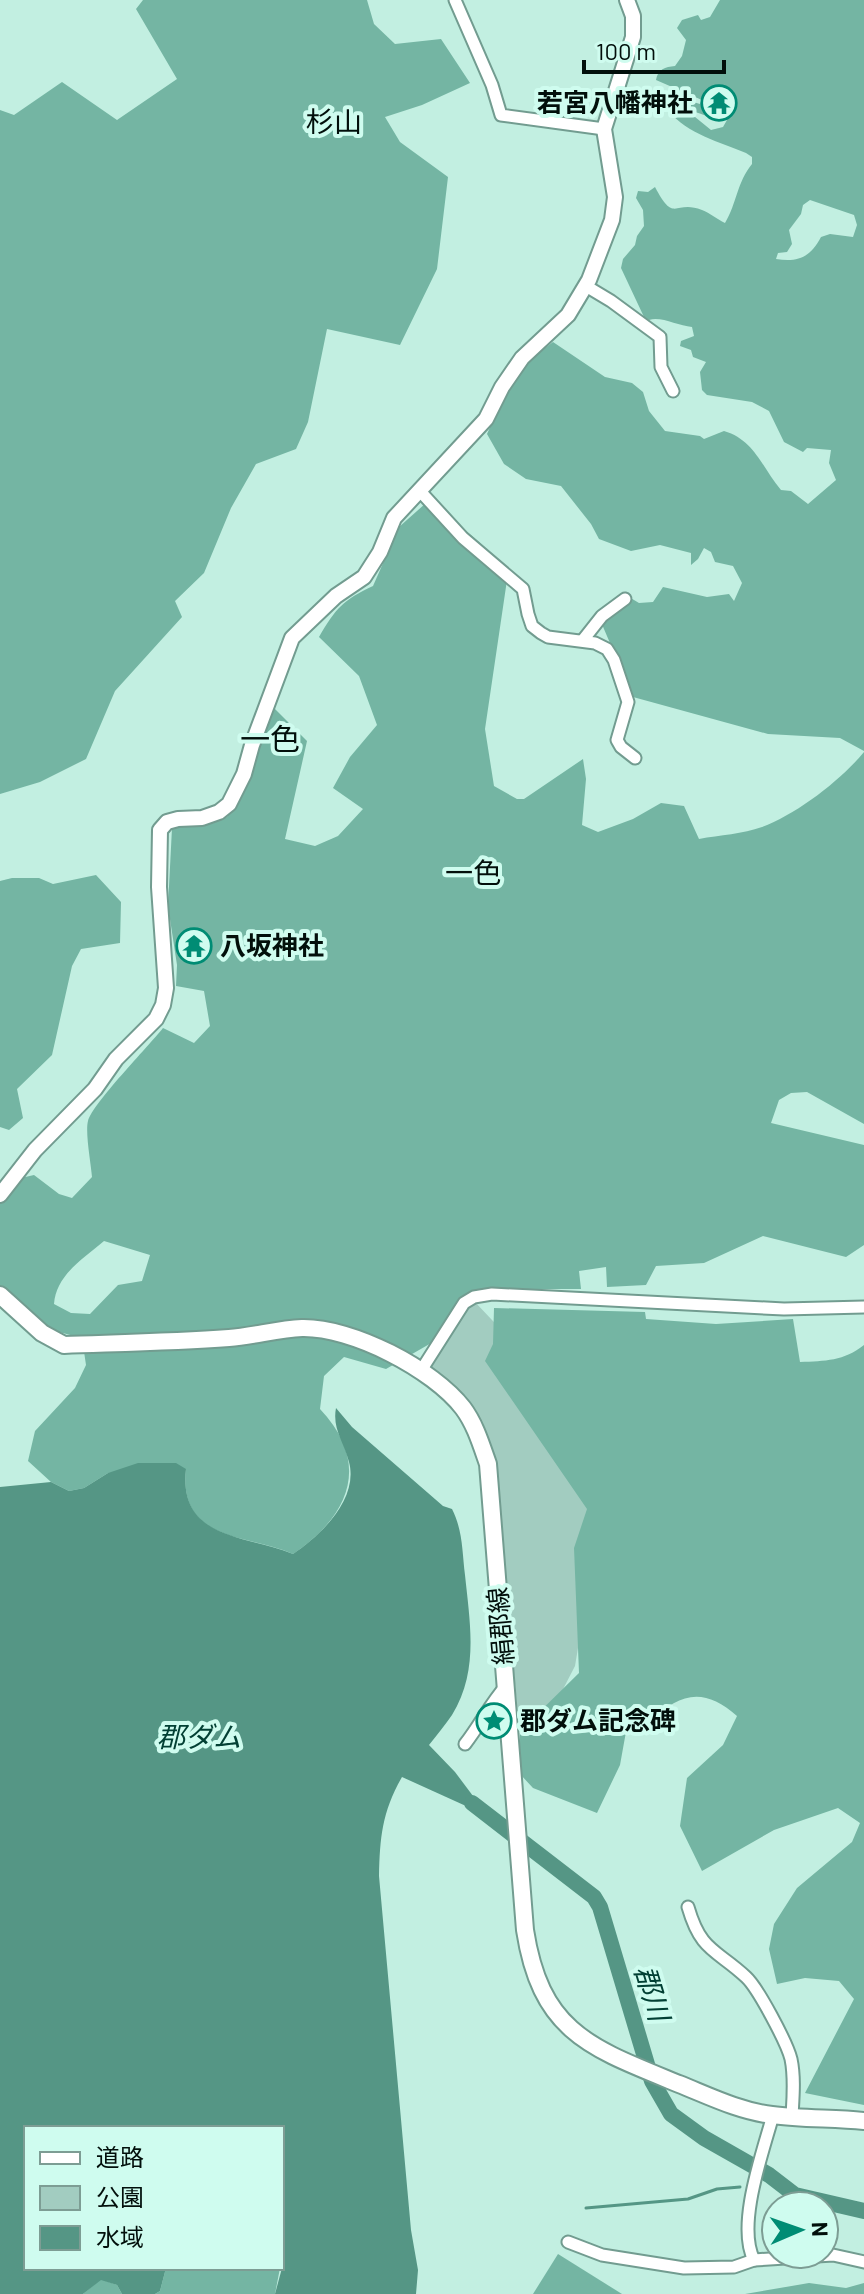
<svg xmlns="http://www.w3.org/2000/svg" width="864" height="2294" viewBox="0 0 864 2294" font-family="Barlow,'Noto Sans JP',sans-serif">
	<style>
		.green { fill: #a2ccc0 }
		.forest { fill: #74b5a3; fill-rule: evenodd }
		.water { fill: #559685 }
		.lines { fill: none; stroke-linecap: round; stroke-linejoin: round }
		.stream { stroke: #559685; stroke-width: 3 }
		.river { stroke: #559685; stroke-width: 16 }
		.minor-casing { stroke: #729c90; stroke-width: 15 }
		.tertiary-casing { stroke: #729c90; stroke-width: 18 }
		.secondary-casing { stroke: #729c90; stroke-width: 20 }
		.minor { stroke: #fff; stroke-width: 11 }
		.tertiary { stroke: #fff; stroke-width: 14 }
		.secondary { stroke: #fff; stroke-width: 16 }
		.labels { text-anchor: middle; stroke-width: 8; stroke-linejoin: round; paint-order: stroke }
		.poi-label { font-size: 26px; font-weight: bold; fill: #020f0b; stroke: #cffcef; text-anchor: start }
		.street-label { font-size: 26px; fill: #020f0b; stroke: #cffcef }
		.neighbourhood-label { font-size: 28px; fill: #020f0b; stroke: #cffcef }
		.water-label { font-size: 28px; font-style: italic; fill: #024034; stroke: #cffcef }
		.quarter-label { font-size: 30px; fill: #020f0b; stroke: #cffcef }
	</style>
	<rect width="100%" height="100%" fill="#c2efe1"/>
	<polygon class="green" points="474,1301 510,1339 599,1521 575,1666 560,1695 519,1727 496,1476 479,1424 428,1369 457,1317"/>
	<g class="forest">
		<polygon points="143,0 367,0 374,24 395,44 441,39 470,83 422,105 385,117 400,142 448,177 437,269 400,345 327,329 308,422 296,449 256,464 231,508 204,573 175,601 182,617 115,691 86,759 40,782 0,794 0,110 14,115 62,82 117,120 177,79 136,9"/>
		<path d="M 720,0 L 864,0 L 864,751 L 840,738 L 768,734 L 633,697 L 601,622 L 629,597 L 639,603 L 653,602 L 663,587 L 707,597 L 729,594 L 734,601 L 742,583 L 733,566 L 715,562 L 711,552 L 704,548 L 698,559 L 691,565 L 691,553 L 660,545 L 631,551 L 599,539 L 591,524 L 561,486 L 526,479 L 504,464 L 487,434 C 506,393 515,369 553,342 L 605,377 L 632,383 L 643,392 L 649,411 L 665,431 L 700,436 L 704,439 L 724,431 C 755,440 762,468 781,490 L 791,491 L 808,504 L 836,480 L 829,463 L 831,450 L 807,448 L 803,452 L 784,442 L 769,411 L 752,402 L 707,395 L 702,390 L 700,372 L 706,362 L 693,357 L 691,350 L 680,346 L 681,341 L 694,336 L 692,327 C 678,326 661,316 649,320 L 644,317 L 621,268 L 623,259 L 635,245 L 637,236 L 644,226 L 643,210 L 636,198 L 638,191 L 648,192 L 655,187 C 675,225 674,199 702,210 C 710,213 717,219 725,223 C 737,203 737,182 752,164 L 752,157 L 746,153 C 720,142 687,134 669,111 L 673,108 L 684,108 L 711,130 L 723,127 L 727,120 C 709,118 683,110 671,95 L 673,93 L 683,99 L 700,104 L 702,100 L 656,80 C 658,69 665,67 675,66 L 682,56 L 686,40 L 677,28 L 682,20 L 698,15 L 701,20 L 710,17 ZM 810,200 L 854,215 L 857,225 L 853,237 L 830,234 L 821,237 C 811,256 799,263 776,259 L 778,253 L 787,252 L 792,244 L 789,230 L 801,214 L 803,205 Z"/>
		<path d="M 426,503 C 457,524 492,545 507,580 L 485,729 L 494,786 L 517,799 L 524,799 L 583,759 L 586,779 L 582,825 L 598,832 L 633,819 L 661,803 L 684,806 L 699,839 C 720,835 743,834 762,827 C 797,814 841,780 864,752 L 864,1124 L 807,1092 L 791,1093 L 779,1100 L 771,1123 L 864,1145 L 864,1245 L 846,1257 L 763,1236 L 704,1263 L 656,1266 L 646,1285 L 607,1287 L 606,1267 L 579,1271 L 581,1289 L 508,1289 L 475,1295 L 456,1304 L 433,1342 L 386,1369 L 344,1357 L 324,1376 L 320,1409 C 372,1464 349,1516 293,1554 C 247,1534 178,1542 186,1469 L 108,1473 L 84,1488 L 69,1491 L 51,1482 L 28,1461 L 35,1431 L 75,1388 L 86,1365 L 82,1338 L 51,1330 L 0,1288 L 0,1204 L 21,1178 L 34,1175 L 59,1194 L 72,1198 L 92,1177 C 91,1164 85,1132 88,1121 C 93,1103 148,1047 163,1028 L 194,1043 L 210,1026 L 204,991 L 176,986 L 177,965 L 168,906 L 172,828 L 227,817 L 246,788 L 271,705 L 307,741 L 285,839 L 315,846 L 338,836 L 363,809 L 333,788 L 350,757 L 377,725 L 359,676 L 319,637 C 336,608 343,600 373,586 L 399,527 ZM 104,1241 L 150,1255 L 142,1281 L 118,1285 L 90,1314 L 71,1313 L 54,1304 C 56,1275 83,1259 104,1241 Z"/>
		<polygon points="96,875 121,902 120,943 81,949 72,966 52,1055 17,1089 23,1118 9,1130 0,1127 0,881 12,878 39,878 53,884"/>
		<path d="M 494,1308 L 645,1312 L 646,1319 L 716,1324 L 793,1319 L 800,1362 C 825,1361 844,1361 864,1345 L 864,2105 L 805,2093 L 854,1999 L 839,1981 L 805,1978 L 777,1984 L 769,1949 L 774,1924 L 797,1888 L 852,1842 L 860,1823 L 838,1808 L 774,1830 L 702,1871 L 680,1826 L 687,1778 L 723,1745 L 737,1716 C 705,1687 679,1692 651,1722 L 629,1715 L 620,1765 L 597,1813 L 533,1788 L 520,1774 L 520,1731 L 579,1673 L 574,1548 L 587,1509 L 485,1361 L 493,1344 Z"/>
		<polygon points="558,2254 622,2294 533,2294"/>
		<polygon points="166,2268 280,2268 275,2294 155,2294 160,2291"/>
		<polygon points="101,2279 117,2285 122,2294 83,2294"/>
		<polygon points="809,2283 846,2288 864,2283 864,2294 745,2294"/>
	</g>
	<path class="water" d="M 336,1408 L 352,1427 L 443,1506 L 452,1509 C 463,1531 462,1551 465,1575 C 470,1624 479,1671 452,1715 C 445,1725 437,1735 429,1745 L 455,1772 L 488,1816 L 402,1777 C 382,1812 380,1837 379,1876 L 411,2230 L 418,2270 L 416,2294 L 275,2294 L 282,2268 L 282,2128 L 26,2128 L 26,2268 L 166,2268 L 160,2291 L 155,2294 L 122,2294 L 117,2285 L 101,2280 L 83,2294 L 0,2294 L 0,1487 L 51,1482 L 69,1491 L 84,1488 L 108,1473 L 138,1463 L 176,1463 L 186,1469 C 178,1540 247,1535 293,1554 C 320,1536 359,1499 349,1462 C 344,1442 332,1429 336,1408 Z"/>
	<g class="lines">
		<g class="stream">
			<polyline points="778,2186 781,2185"/>
			<polyline points="586,2208 688,2199 717,2189 740,2187"/>
		</g>
		<polyline class="river" points="472,1803 594,1897 600,1907 652,2081 671,2114 704,2138 769,2175 795,2195 864,2211"/>
		<defs>
			<g id="minor">
				<polyline points="455,0 492,85 501,115 604,129"/>
				<polyline points="586,286 611,301 660,337 661,367 673,391"/>
				<polyline points="419,490 463,538 523,589 528,614 532,626 541,633 548,637 595,643 607,649 614,660 628,702 617,740 621,747 635,758"/>
				<polyline points="583,640 602,616 625,599"/>
				<polyline points="422,1369 464,1303 474,1297 492,1294 784,1309 864,1307"/>
				<path d="M 465,1744 C 480,1725 490,1704 506,1686"/>
				<path d="M 688,1907 C 701,1952 716,1949 746,1977 C 758,1988 787,2043 791,2059 C 795,2078 793,2098 792,2116"/>
				<polyline points="568,2242 602,2255 684,2268 734,2267 754,2260 833,2255 864,2262"/>
				<path d="M 754,2260 C 736,2225 763,2152 773,2115"/>
			</g>
			<polyline id="tertiary" points="0,1195 35,1150 95,1089 116,1059 156,1019 163,1005 166,988 159,887 160,830 167,822 178,819 202,818 219,812 229,804 244,774 252,745 292,638 336,596 364,577 380,552 394,518 486,419 502,387 522,358 568,315 589,280 612,220 615,197 604,129 633,37 633,16 627,0"/>
			<path id="secondary" d="M 0,1295 L 42,1333 L 64,1345 C 119,1343 174,1342 229,1338 C 254,1336 278,1329 302,1328 C 352,1327 433,1369 463,1408 C 475,1424 481,1444 488,1464 L 525,1930 C 541,2033 591,2048 679,2084 C 709,2096 739,2111 772,2115 C 802,2119 833,2118 864,2121"/>
		</defs>
		<use href="#minor" class="minor-casing"/>
		<use href="#tertiary" class="tertiary-casing"/>
		<use href="#secondary" class="secondary-casing"/>
		<use href="#minor" class="minor"/>
		<use href="#tertiary" class="tertiary"/>
		<use href="#secondary" class="secondary"/>
	</g>
	<defs>
		<symbol id="temple-ring" viewBox="-11 -11 22 22"><circle r="9.5" fill="#cffcef" stroke="#008c74" stroke-width="1.5"/><path d="M0-6L5-2H3V0L6.5 2.5H4V6H1.5V3h-3V6H-4V2.5H-6.5L-3 0V-2H-5Z" fill="#008c74"/></symbol>
		<symbol id="sight-ring" viewBox="-11 -11 22 22"><circle r="9.5" fill="#cffcef" stroke="#008c74" stroke-width="1.5"/><path d="M0-6L1.8-2.2L6-1.7L2.9 1.2L3.7 5.4L0 3.3L-3.7 5.4L-2.9 1.2L-6-1.7L-1.8-2.2Z" fill="#008c74"/></symbol>
	</defs>
	<g fill-rule="evenodd">
		<use href="#temple-ring" x="699" y="83" width="40" height="40"/>
		<use href="#temple-ring" x="174" y="926" width="40" height="40"/>
		<use href="#sight-ring" x="474" y="1701" width="40" height="40"/>
	</g>
	<g class="labels">
		<g class="poi-label">
			<text x="693" y="112" text-anchor="end">若宮八幡神社</text>
			<text x="220" y="955">八坂神社</text>
			<text x="520" y="1730">郡ダム記念碑</text>
		</g>
		<g class="street-label">
			<text transform="translate(501 1626) rotate(-95)" y="9">絹郡線</text>
		</g>
		<g class="neighbourhood-label">
			<text x="334" y="132">杉山</text>
			<text x="473" y="883">一色</text>
		</g>
		<g class="water-label">
			<text x="199" y="1747">郡ダム</text>
			<text transform="translate(652 1993) rotate(73)" y="10">郡川</text>
		</g>
		<g class="quarter-label">
			<text x="270" y="750">一色</text>
		</g>
	</g>
	<rect x="24" y="2126" width="260" height="144" fill="#cffcef" stroke="#7d9d94" stroke-width="2"/>
	<rect x="40" y="2152" width="40" height="12" fill="#ffffff" stroke="#7d9d94" stroke-width="2"/>
	<text x="96" y="2166" font-size="24" fill="#020f0b">道路</text>
	<rect x="40" y="2186" width="40" height="24" fill="#a2ccc0" stroke="#7d9d94" stroke-width="2"/>
	<text x="96" y="2206" font-size="24" fill="#020f0b">公園</text>
	<rect x="40" y="2226" width="40" height="24" fill="#559685" stroke="#7d9d94" stroke-width="2"/>
	<text x="96" y="2246" font-size="24" fill="#020f0b">水域</text>
	<g transform="translate(800 2230) rotate(88)"><circle r="38" fill="#cffcef" stroke="#7d9d94" stroke-width="2"/>
	<path d="M0-6L14 30L0 20L-14 30Z" fill="#008c74"/>
	<text y="-12" font-size="22" font-weight="bold" text-anchor="middle" fill="#020f0b">N</text>
	</g>
	<path d="M584 60v12h140v-12" fill="none" stroke="#020f0b" stroke-width="4"/>
	<text x="596" y="60" font-size="24" fill="#020f0b" stroke="#cffcef" stroke-width="6" paint-order="stroke">100 m</text>
</svg>
